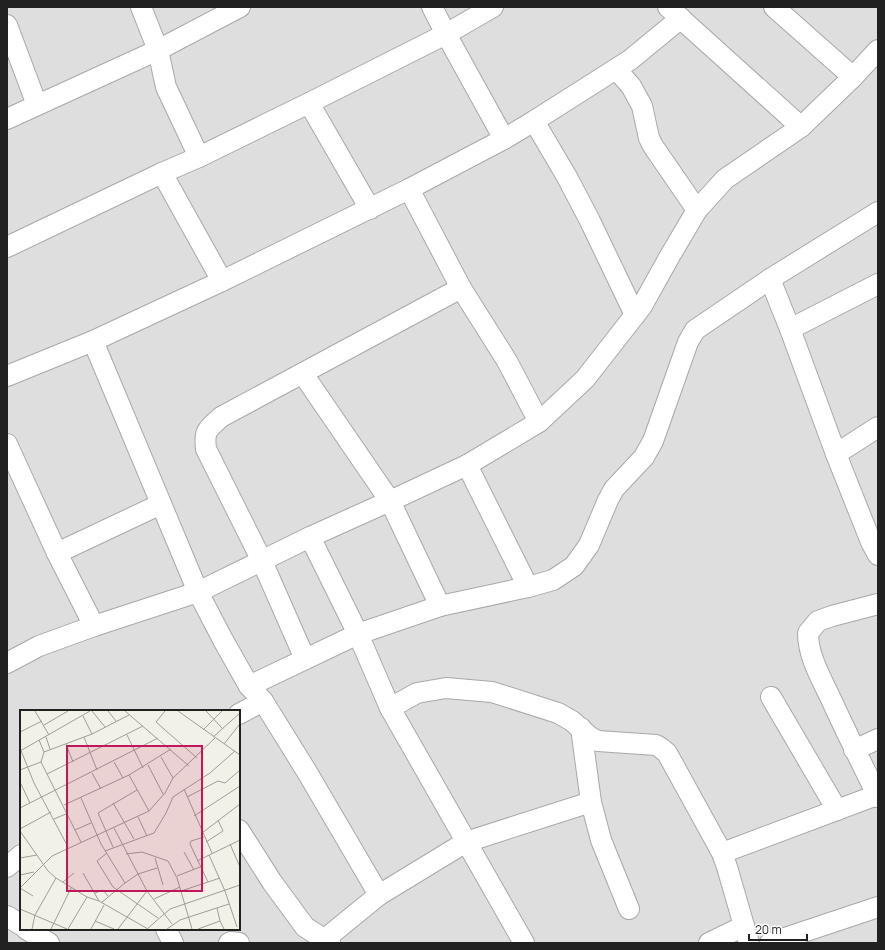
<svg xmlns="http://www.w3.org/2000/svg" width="885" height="950" viewBox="0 0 885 950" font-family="Manrope,sans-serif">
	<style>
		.residential { fill: #dfdede; fill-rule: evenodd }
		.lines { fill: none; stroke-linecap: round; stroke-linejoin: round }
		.minor-casing { stroke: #a8a8a8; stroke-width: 22 }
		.minor { stroke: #fff; stroke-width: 20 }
		.inset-road { fill: none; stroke: #9e9e98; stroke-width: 1 }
		.view { fill: #c2185b; fill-opacity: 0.15; stroke: #c2185b; stroke-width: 2 }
		.inset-edge { fill: none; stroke: #212121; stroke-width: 2 }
	</style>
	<rect width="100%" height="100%" fill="#f1f1e7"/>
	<path class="residential" d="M 7,7 L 878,7 L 878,943 L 7,943 ZM 21,711 L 239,711 L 239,929 L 21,929 Z"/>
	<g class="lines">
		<defs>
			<g id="minor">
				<polyline points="141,7 158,50 166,87 199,157"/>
				<polyline points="432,7 446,34 504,139"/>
				<polyline points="668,7 801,127"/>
				<polyline points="774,7 853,77"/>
				<polyline points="7,25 37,105"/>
				<polyline points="616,69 631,86 642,106 649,138 653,146 697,210"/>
				<polyline points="309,103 370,209"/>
				<polyline points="7,119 158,50 240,7"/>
				<polyline points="534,121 567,177 590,221 635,315"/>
				<polyline points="162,173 222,281"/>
				<polyline points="409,189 461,288 507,361 539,422"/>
				<polyline points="7,247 162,173 199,157 309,103 446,34 493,7"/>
				<polyline points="770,279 790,329 836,454 871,542 878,555"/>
				<polyline points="790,329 878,284"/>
				<polyline points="93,341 198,592 223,640 249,686 263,701 307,772 379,895"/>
				<polyline points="303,374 390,501 440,606"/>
				<polyline points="7,376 93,341 222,281 409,189 504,139 534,121 630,60 681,18"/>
				<polyline points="7,444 57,553 94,626"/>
				<polyline points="836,454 878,427"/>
				<polyline points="467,465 528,587"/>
				<polyline points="310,537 358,634 390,708 524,943"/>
				<polyline points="57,553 161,504"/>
				<path d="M 878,604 L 832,616 L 818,621 L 808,633 C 808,656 821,678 831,699 C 846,732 862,764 878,797"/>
				<path d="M 305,659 L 262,561 L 206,449 C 204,430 207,430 221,417 L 461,288"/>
				<polyline points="7,663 39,646 94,626 198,592 310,537 390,501 467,465 539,422 585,379 642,306 671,254 697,210 725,179 801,127 853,77 878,50"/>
				<polyline points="249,686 358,634 440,606 528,587 553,580 574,566 589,545 608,500 614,489 644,457 653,441 688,342 695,330 770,279 878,212"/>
				<polyline points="771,697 837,810"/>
				<polyline points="390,708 417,693 446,688 492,692 558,713 572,721 590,737 598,741 656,745 661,748 667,753 722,853 727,867 749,943"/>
				<polyline points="239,714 263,701"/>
				<polyline points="581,728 591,802 601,840 629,909"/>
				<polyline points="854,750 878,739"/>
				<polyline points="239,830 272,882 305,927 330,943"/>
				<polyline points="722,853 877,795"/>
				<polyline points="7,867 21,855"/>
				<polyline points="7,916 21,925"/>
				<polyline points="26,929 49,943"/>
				<polyline points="166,929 173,943"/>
				<polyline points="229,943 231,942 239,943"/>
				<polyline points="320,943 379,895 466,842 591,802"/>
				<polyline points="709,943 744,926"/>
				<polyline points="770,943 878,907"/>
			</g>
		</defs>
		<use href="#minor" class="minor-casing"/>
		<use href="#minor" class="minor"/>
	</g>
	<g transform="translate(20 710)">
		<rect width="220" height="220" fill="#f1f1e7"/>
		<path class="inset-road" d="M 15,1 L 29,25M 72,1 L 85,17M 88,1 L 96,11M 105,1 L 169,56M 145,1 L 136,12 L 177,48M 158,1 L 220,45M 186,1 L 203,19M 63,6 L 72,24M 24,15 L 48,1M 183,20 L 202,1M 0,22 L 22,11M 107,25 L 123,58M 26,27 L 30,39M 64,27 L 77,60M 193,27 L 220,3M 19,30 L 24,42M 46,34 L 53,52M 204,34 L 219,15M 0,38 L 14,73 L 48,137M 0,41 L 70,1M 141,47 L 153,68M 21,52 L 24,42 L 72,24 L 109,5M 94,52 L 103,68M 128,55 L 143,84M 0,60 L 21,52 L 61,132M 72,63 L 81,79M 27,64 L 123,16M 109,65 L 129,101M 0,72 L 10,93M 164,79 L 192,143M 167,87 L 198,71 L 205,73 L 220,60M 61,88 L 81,134 L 105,173M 93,93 L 114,129M 44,95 L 109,65 L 151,39M 0,98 L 138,28M 174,106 L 220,76M 118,107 L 127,126M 34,109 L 48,103M 94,118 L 127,181 L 152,214M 0,119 L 31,102M 55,120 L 71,113M 0,121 L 28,161 L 36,168 L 67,187 L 79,191 L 128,219M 182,123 L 220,94M 184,127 L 171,131 L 170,134 L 188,172M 186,132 L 203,121 L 198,110M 210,134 L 220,157M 93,137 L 78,103 L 117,80M 85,141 L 134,123 L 146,103 L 153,87 L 190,63 L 215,41M 164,142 L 174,160M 87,143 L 77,151 L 93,177 L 138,208M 106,144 L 122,142 L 148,151 L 157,168 L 172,219M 189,145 L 205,181 L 217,217M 0,148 L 17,145M 135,148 L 143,175M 177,151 L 220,130M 63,163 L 79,191M 0,165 L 14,162M 157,166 L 180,157M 43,172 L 54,163M 0,178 L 32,146 L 129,101 L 145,83 L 153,68 L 195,28M 0,178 L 13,186M 161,181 L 200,168M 75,183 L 83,180 L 88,186M 134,189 L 160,177M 81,193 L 105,173 L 118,164 L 137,158M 197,198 L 200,211M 0,199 L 47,219M 75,211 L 94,219M 12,219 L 15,205 L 36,168M 31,219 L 51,178M 48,219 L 67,187M 71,219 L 84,195M 98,219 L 127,181M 127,219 L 150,199 L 220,175M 147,219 L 160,210 L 209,194M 178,219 L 200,211 L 204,219"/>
		<path class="view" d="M 47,36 L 182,36 L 182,181 L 47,181 Z"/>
		<rect width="220" height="220" class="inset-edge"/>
	</g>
	<rect width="885" height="950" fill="none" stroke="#212121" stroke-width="16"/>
	<path d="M749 934v6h58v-6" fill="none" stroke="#212121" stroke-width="2"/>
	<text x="755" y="934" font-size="12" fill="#212121" stroke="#ffffff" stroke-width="3" paint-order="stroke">20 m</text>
</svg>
